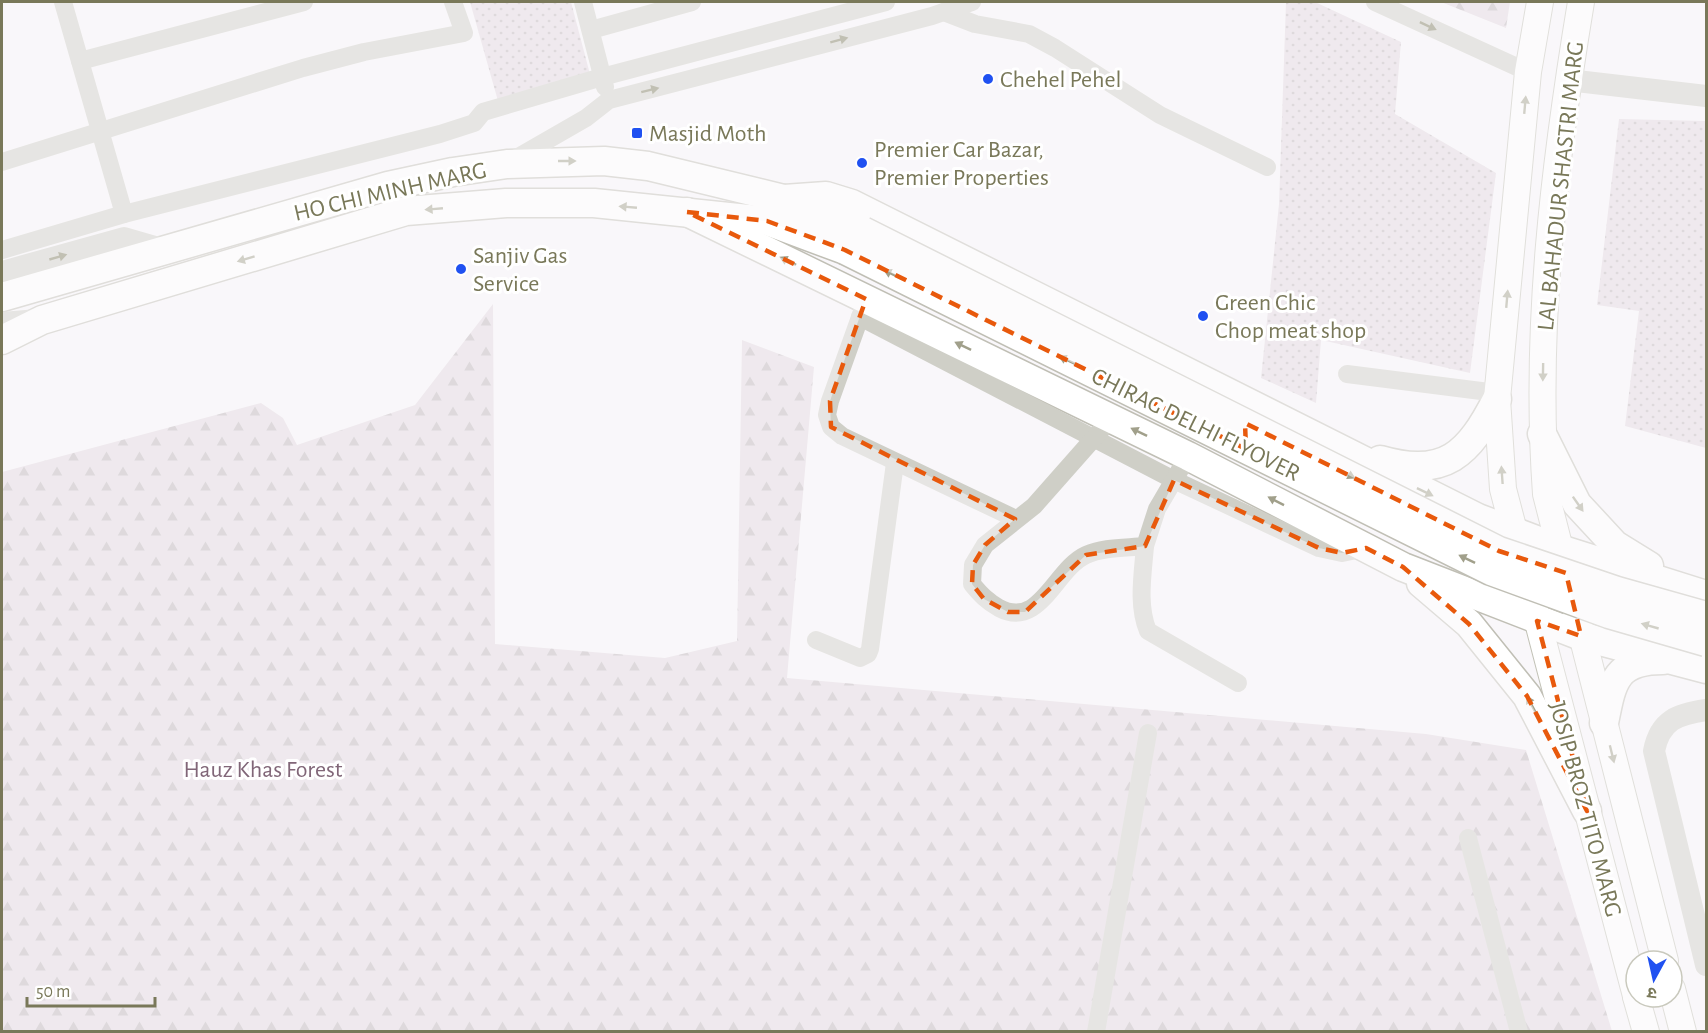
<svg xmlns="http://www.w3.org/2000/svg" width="1708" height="1033" viewBox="0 0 1708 1033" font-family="'Alegreya Sans','Noto Sans Devanagari',sans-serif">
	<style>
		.forest { fill: url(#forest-firs) }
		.park { fill: url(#park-dots) }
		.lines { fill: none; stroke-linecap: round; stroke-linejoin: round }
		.secondary-casing { stroke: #c2c2b6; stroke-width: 28 }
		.primary-casing { stroke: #c0bfb5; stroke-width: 31 }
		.minor { stroke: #cfcfc7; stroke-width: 18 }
		.tertiary { stroke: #cfcfc7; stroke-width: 22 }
		.secondary { stroke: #fff; stroke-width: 26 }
		.primary { stroke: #fff; stroke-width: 28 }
		.primary-bridge-casing { stroke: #c0bfb5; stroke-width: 31; stroke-linecap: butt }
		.primary-bridge { stroke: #fff; stroke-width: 28 }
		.oneway { fill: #7d7c5e }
		.oneway2 { fill: #a1a08b }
		.marked { fill: none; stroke: #e8590c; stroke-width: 4.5; stroke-dasharray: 12 8; stroke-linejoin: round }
		.poi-dot { fill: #2051f1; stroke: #fff; stroke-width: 2 }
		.labels { text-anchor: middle; stroke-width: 6; stroke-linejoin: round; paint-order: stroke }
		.poi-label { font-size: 24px; fill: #797859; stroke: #fff; text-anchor: start }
		.street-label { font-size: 24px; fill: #797859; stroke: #fff }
		.park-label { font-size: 24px; fill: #816678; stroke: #fff }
	</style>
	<defs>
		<pattern id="forest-firs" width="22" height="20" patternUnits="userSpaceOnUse" patternTransform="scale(1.5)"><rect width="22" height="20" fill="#e2d8e0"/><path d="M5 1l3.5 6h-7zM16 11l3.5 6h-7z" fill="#bcb4b9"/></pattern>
		<pattern id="park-dots" width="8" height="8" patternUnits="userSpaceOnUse" patternTransform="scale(1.5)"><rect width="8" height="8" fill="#e2d8e0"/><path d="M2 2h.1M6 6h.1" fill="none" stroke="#bcb4b9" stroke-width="1.8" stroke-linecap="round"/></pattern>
	</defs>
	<rect width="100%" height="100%" fill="#f9f7fa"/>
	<g class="forest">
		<polygon points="1441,2 1510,2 1506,28"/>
		<polygon points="493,304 495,644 665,658 737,641 742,340 814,367 787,678 1426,734 1526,750 1612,1031 2,1032 2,472 261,403 283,418 297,445 415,405"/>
	</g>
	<g class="park">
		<polygon points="470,2 571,2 591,78 498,101"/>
		<polygon points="1286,2 1315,2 1401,42 1395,114 1496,173 1470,373 1321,340 1316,403 1261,378 1279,204"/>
		<polygon points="1619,119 1706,121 1706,448 1625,426 1639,311 1597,305"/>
	</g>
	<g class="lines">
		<defs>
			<g id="secondary">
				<polyline points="1540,2 1528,72 1497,399 1503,489 1636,996"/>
				<path d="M 1581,2 C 1554,165 1534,328 1546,494 L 1665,961"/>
				<polyline points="1672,989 1683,1032"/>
				<polyline points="1636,997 1646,1032"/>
			</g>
			<g id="primary">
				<polyline points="784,199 826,196 852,204 1478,518 1560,549 1706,595"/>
				<polyline points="687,212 1188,456 1403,567 1581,636 1706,669"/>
				<polyline points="2,297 388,186 453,172 507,164 604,161 648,166 784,199 863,231"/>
				<polyline points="2,340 42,320 406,211 506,203 594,203 767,221 845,250"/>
				<polyline points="1542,434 1577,504 1615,545 1649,566"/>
				<path d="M 1380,460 C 1445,479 1469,454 1497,399"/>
				<polyline points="1421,583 1469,624 1527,696 1587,811"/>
				<path d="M 1604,723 C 1612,682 1615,660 1663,660"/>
			</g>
		</defs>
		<use href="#secondary" class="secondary-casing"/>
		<use href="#primary" class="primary-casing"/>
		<g class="minor">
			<polyline points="63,2 124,214"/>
			<polyline points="583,2 605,87"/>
			<polyline points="1375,2 1528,72"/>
			<polyline points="944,12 975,24 1029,34 1055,48 1160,115 1267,167"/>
			<polyline points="591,30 692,2"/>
			<polyline points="80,61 304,2"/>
			<polyline points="513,160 586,118 609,100 932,16 972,2"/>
			<polyline points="2,162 303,68 364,52 464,33 453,2"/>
			<polyline points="2,250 124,214 440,134 474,123 483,112 602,77 886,2"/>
			<polyline points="864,306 830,401 827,415 831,427 842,436 1016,519"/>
			<polyline points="860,317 1174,480 1319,548 1342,553 1366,548"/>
			<polyline points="1347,374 1497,393"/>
			<path d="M 1102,429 L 1034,506 L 985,545 L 973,565 L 972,584 C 981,595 987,601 999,608 C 1040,630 1055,569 1086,555 C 1103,547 1127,548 1145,546 L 1157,509 L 1188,456"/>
			<path d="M 1145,546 C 1143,573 1137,605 1148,631 L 1238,683"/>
			<polyline points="816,640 860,658 868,654 870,649 895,463"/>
			<polyline points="1468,838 1519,1032"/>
			<polyline points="1096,1032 1148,733"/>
		</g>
		<g class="tertiary">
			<polyline points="1568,80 1706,96"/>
			<polyline points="2,272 124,238 162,249"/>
			<polyline points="2,323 38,320"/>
			<path d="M 1706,710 C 1678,714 1660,720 1654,751 L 1706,965"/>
		</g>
		<use href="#secondary" class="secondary"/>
		<use href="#primary" class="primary"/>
		<defs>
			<g id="primary-bridge">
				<polyline points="863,231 1499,551 1617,591 1706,616"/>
				<polyline points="845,250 1491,571 1609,614 1706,642"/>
			</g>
		</defs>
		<use href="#primary-bridge" class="primary-bridge-casing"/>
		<use href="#primary-bridge" class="primary-bridge"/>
	</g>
	<defs><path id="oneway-solid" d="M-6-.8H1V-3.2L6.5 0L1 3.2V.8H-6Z" transform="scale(1.5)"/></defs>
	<g class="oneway">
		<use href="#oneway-solid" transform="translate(1428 26) rotate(25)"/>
		<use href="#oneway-solid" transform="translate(839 40) rotate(-15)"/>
		<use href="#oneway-solid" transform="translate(650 90) rotate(-14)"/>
		<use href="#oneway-solid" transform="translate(58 257) rotate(-16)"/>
	</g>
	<g class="oneway2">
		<use href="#oneway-solid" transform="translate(1525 105) rotate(-85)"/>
		<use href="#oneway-solid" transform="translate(567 161)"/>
		<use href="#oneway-solid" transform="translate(628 207) rotate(-175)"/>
		<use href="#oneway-solid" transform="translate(434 209) rotate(175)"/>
		<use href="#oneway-solid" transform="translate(246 259) rotate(163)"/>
		<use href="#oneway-solid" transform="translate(788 261) rotate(-154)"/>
		<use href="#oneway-solid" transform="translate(892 274) rotate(-154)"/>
		<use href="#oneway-solid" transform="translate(1507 299) rotate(-85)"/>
		<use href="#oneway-solid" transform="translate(963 346) rotate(-154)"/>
		<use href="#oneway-solid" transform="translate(1067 360) rotate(-154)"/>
		<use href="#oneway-solid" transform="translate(1543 372) rotate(91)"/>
		<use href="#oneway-solid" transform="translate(1139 432) rotate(-154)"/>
		<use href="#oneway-solid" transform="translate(1347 474) rotate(27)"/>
		<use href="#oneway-solid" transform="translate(1502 475) rotate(-94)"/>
		<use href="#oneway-solid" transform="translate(1425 492) rotate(26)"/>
		<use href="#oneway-solid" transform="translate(1276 501) rotate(-153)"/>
		<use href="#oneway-solid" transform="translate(1578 504) rotate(55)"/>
		<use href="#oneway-solid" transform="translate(1467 559) rotate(-154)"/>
		<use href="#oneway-solid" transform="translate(1650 626) rotate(-164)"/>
		<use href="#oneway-solid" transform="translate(1531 704) rotate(-119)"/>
		<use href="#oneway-solid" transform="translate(1612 754) rotate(76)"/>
	</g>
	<path d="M0 0H1708V1033H0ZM 687,212 L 767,221 L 845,250 L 1246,449 L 1245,423 L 1499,551 L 1566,573 L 1581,636 L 1537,621 L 1587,811 L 1527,696 L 1469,624 L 1403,567 L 1366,548 L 1342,553 L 1319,548 L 1174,480 L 1145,546 L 1086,555 L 1025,612 L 1008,612 L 984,599 L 972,584 L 973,565 L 985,545 L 1015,519 L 831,427 L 830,401 L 866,299 Z" fill="#f9f7fa" fill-opacity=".55" fill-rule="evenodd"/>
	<path class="marked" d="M 687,212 L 767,221 L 845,250 L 1246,449 L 1245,423 L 1499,551 L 1566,573 L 1581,636 L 1537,621 L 1587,811 L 1527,696 L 1469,624 L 1403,567 L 1366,548 L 1342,553 L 1319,548 L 1174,480 L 1145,546 L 1086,555 L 1025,612 L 1008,612 L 984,599 L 972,584 L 973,565 L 985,545 L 1015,519 L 831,427 L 830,401 L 866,299 Z"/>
	<g class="poi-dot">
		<circle cx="988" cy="79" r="6"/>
		<rect x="631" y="127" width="12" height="12" rx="3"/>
		<circle cx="862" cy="163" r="6"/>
		<circle cx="461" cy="269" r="6"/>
		<circle cx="1203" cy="316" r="6"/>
	</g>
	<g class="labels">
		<g class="poi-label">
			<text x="1000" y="87">Chehel Pehel</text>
			<text x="649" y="141">Masjid Moth</text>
			<text x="874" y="157">Premier Car Bazar,<tspan x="874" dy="28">Premier Properties</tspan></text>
			<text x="473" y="263">Sanjiv Gas<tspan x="473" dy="28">Service</tspan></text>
			<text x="1215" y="310">Green Chic<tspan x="1215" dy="28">Chop meat shop</tspan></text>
		</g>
		<g class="street-label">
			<text transform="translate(1560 186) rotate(-84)" y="8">LAL BAHADUR SHASTRI MARG</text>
			<text transform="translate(390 191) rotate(-13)" y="8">HO CHI MINH MARG</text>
			<text transform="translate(1196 424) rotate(26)" y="8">CHIRAG DELHI FLYOVER</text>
			<text transform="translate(1586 809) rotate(75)" y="8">JOSIP BROZ TITO MARG</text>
		</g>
		<g class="park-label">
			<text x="263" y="777">Hauz Khas Forest</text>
		</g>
	</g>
	<rect width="1708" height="1033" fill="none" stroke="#797859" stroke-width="6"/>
	<g transform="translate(1654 979) rotate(188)"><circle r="28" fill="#ffffff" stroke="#c9c9bd" stroke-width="1.5"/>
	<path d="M0-4.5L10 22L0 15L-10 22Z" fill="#2051f1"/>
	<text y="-9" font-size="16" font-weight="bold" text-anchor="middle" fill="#797859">उ</text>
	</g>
	<path d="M27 997v9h128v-9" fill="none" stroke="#797859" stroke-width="3"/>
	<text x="36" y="997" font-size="18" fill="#797859" stroke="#ffffff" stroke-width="4.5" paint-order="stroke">50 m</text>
</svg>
